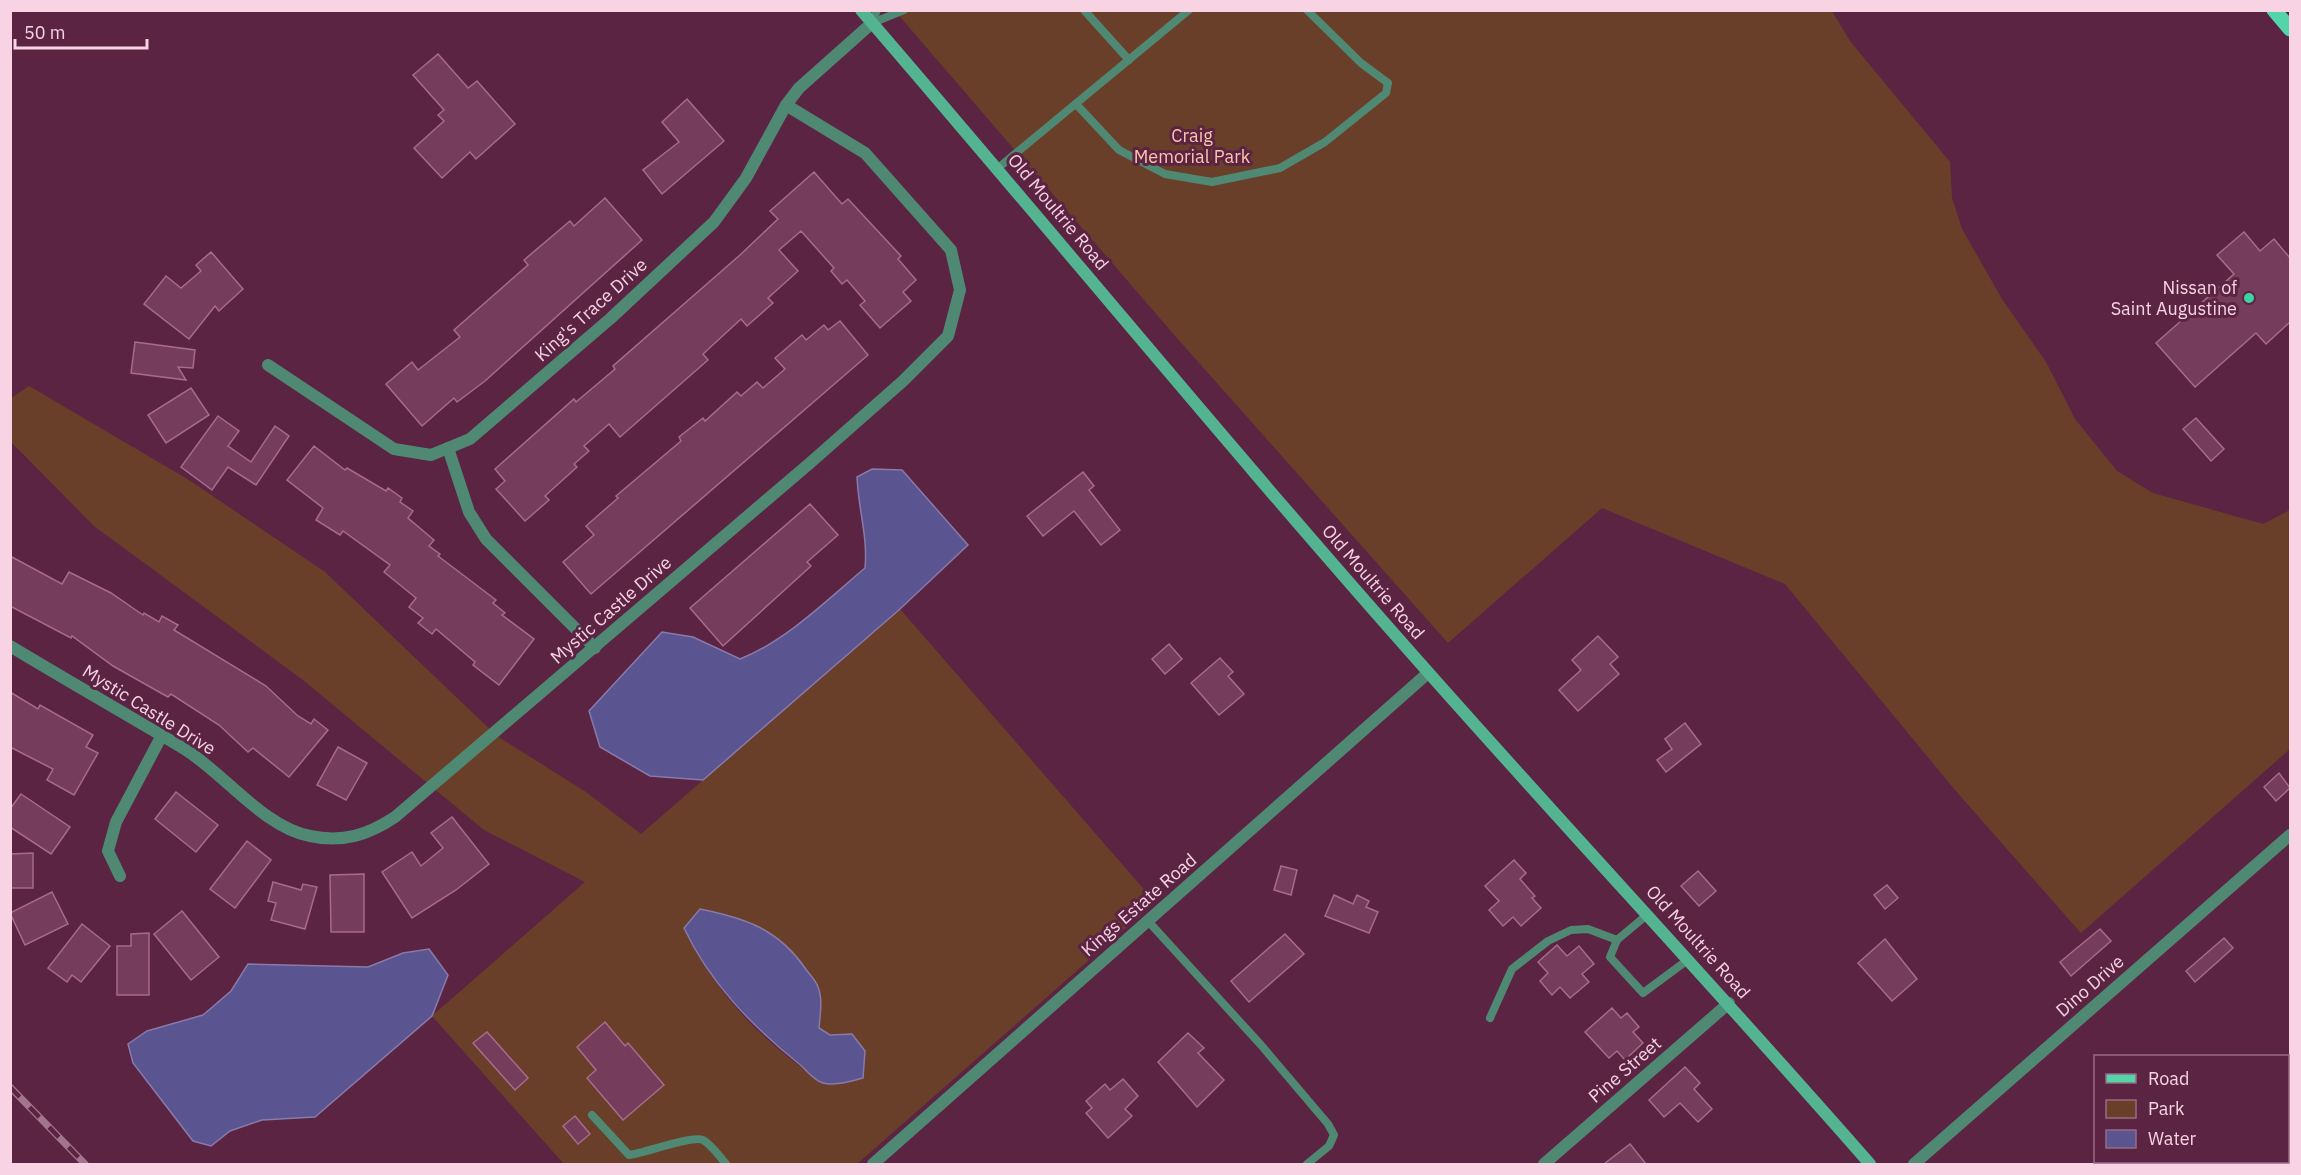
<svg xmlns="http://www.w3.org/2000/svg" width="2301" height="1175" viewBox="0 0 2301 1175" font-family="'IBM Plex Sans',sans-serif">
	<style>
		.green { fill: #6a3f2a; fill-rule: evenodd }
		.water { fill: #5a5490; stroke: #897aa9; stroke-width: 1.5 }
		.building { fill: #763c5c; stroke: #a96a8b; stroke-width: 1.5 }
		.lines { fill: none; stroke-linecap: round; stroke-linejoin: round }
		.service { stroke: #508973; stroke-width: 8 }
		.minor { stroke: #508973; stroke-width: 12 }
		.tertiary { stroke: #508973; stroke-width: 12 }
		.secondary { stroke: #54b491; stroke-width: 12 }
		.primary { stroke: #53d5a9; stroke-width: 15 }
		.rail-casing { stroke: #a3758d; stroke-width: 7 }
		.rail { stroke: #5b2443; stroke-width: 4.5; stroke-dasharray: 14; stroke-linecap: butt }
		.poi-dot { fill: #3bd4a4; stroke: #5b2443; stroke-width: 2 }
		.labels { text-anchor: middle; stroke-width: 6; stroke-linejoin: round; paint-order: stroke }
		.park-label { font-size: 18px; fill: #fec5a9; stroke: #5b2443 }
		.street-label { font-size: 18px; fill: #f7d3e4; stroke: #5b2443 }
		.poi-label { font-size: 18px; fill: #f7d3e4; stroke: #5b2443; text-anchor: end }
	</style>
	<rect width="100%" height="100%" fill="#5b2443"/>
	<g class="green">
		<polygon points="895,11 1832,11 1850,41 1950,162 1952,198 1962,229 2002,299 2046,362 2075,419 2117,471 2153,493 2263,524 2290,510 2290,749 2081,933 1955,790 1785,584 1602,508 1448,643 1176,337"/>
		<path d="M 29,386 L 189,480 L 325,572 L 497,736 L 586,792 L 641,834 L 900,609 L 1155,902 L 857,1164 L 564,1164 L 432,1016 L 585,882 L 484,830 L 303,680 L 94,526 L 11,442 L 10,399 ZM 722,914 C 767,929 789,937 810,983 C 818,1002 821,1008 819,1028 L 830,1035 L 852,1034 L 821,1083 C 804,1068 784,1055 767,1039 C 733,1009 703,969 684,928 Z"/>
	</g>
	<g class="water">
		<path d="M 872,469 L 902,470 L 968,545 L 900,609 L 703,780 L 650,776 L 600,747 L 589,711 L 662,632 L 693,637 L 740,659 C 786,641 827,600 865,568 C 868,536 858,508 857,477 Z"/>
		<path d="M 700,909 C 745,918 778,929 805,968 C 809,974 816,980 818,987 C 823,999 820,1015 819,1028 L 830,1035 L 852,1034 L 865,1051 L 863,1078 C 851,1081 835,1086 823,1083 C 814,1081 805,1068 798,1063 C 751,1025 710,983 684,928 Z"/>
		<polygon points="429,949 448,975 432,1016 315,1117 262,1120 230,1131 211,1146 193,1141 133,1063 128,1044 147,1031 203,1015 231,991 248,964 368,967 403,953"/>
	</g>
	<g class="building">
		<polygon points="438,54 468,88 477,81 515,124 476,159 470,152 442,178 414,148 444,121 438,115 444,110 413,75"/>
		<polygon points="687,99 724,141 662,194 643,170 679,142 662,122"/>
		<polygon points="814,172 842,204 848,199 901,256 898,259 916,280 903,292 911,301 880,328 860,305 865,301 847,280 842,284 831,271 834,268 801,231 779,250 798,271 768,298 773,303 747,326 741,319 703,354 708,360 620,437 609,424 584,446 589,451 574,464 577,467 545,496 549,500 525,521 496,489 505,481 495,469 574,399 576,402 615,369 613,366 740,255 778,219 770,211"/>
		<polygon points="605,198 642,240 485,381 457,402 454,398 422,426 386,384 412,362 418,370 460,337 454,330 528,265 524,260 570,221 574,226"/>
		<polygon points="2244,232 2260,251 2274,239 2290,258 2290,322 2266,344 2256,333 2195,387 2156,343 2234,274 2217,255"/>
		<polygon points="211,252 243,289 219,311 215,306 189,339 144,304 166,276 181,288 201,271 196,265"/>
		<polygon points="840,321 868,355 591,594 563,562 594,535 586,526 618,498 616,496 681,441 679,437 703,418 705,421 737,392 741,396 757,382 763,388 785,369 775,358 802,335 806,340 824,325 828,330"/>
		<polygon points="135,342 195,350 193,368 178,367 186,380 131,373"/>
		<polygon points="191,388 209,415 166,443 148,415"/>
		<polygon points="218,416 239,431 228,446 251,462 275,426 289,436 256,485 228,467 212,490 181,467"/>
		<polygon points="2196,418 2224,449 2211,461 2183,429"/>
		<polygon points="314,446 345,470 347,468 386,491 388,488 402,498 400,502 413,511 408,518 434,540 429,546 440,554 438,556 496,600 493,603 505,613 502,615 534,639 499,685 473,665 475,662 436,629 432,634 418,623 423,618 409,607 416,598 384,572 390,565 343,531 340,535 316,520 323,508 287,480"/>
		<polygon points="1083,472 1094,486 1089,490 1120,530 1101,545 1074,511 1043,536 1027,516"/>
		<polygon points="810,504 838,535 807,562 811,566 723,646 690,608"/>
		<polygon points="10,556 62,584 69,572 111,593 143,615 144,613 159,622 162,616 178,625 174,630 266,686 298,716 311,724 314,719 328,730 289,777 253,748 248,752 219,725 171,694 168,697 113,666 72,636 71,638 10,606"/>
		<polygon points="1598,636 1618,657 1610,664 1619,674 1578,711 1559,690 1581,670 1572,660"/>
		<polygon points="1169,644 1182,659 1165,674 1152,659"/>
		<polygon points="1220,658 1233,672 1228,676 1244,694 1219,715 1191,683"/>
		<polygon points="10,692 38,709 40,705 93,735 86,747 98,753 74,795 47,780 53,769 10,747"/>
		<polygon points="1685,723 1701,744 1666,772 1657,760 1672,749 1665,739"/>
		<polygon points="338,747 367,763 346,800 317,785"/>
		<polygon points="2279,773 2290,788 2276,801 2264,787"/>
		<polygon points="176,792 218,825 196,852 155,819"/>
		<polygon points="21,794 70,827 51,854 10,827 10,809"/>
		<polygon points="452,817 489,864 456,890 412,918 382,872 412,852 421,866 443,848 431,833"/>
		<polygon points="247,841 271,860 235,908 210,889"/>
		<polygon points="33,853 33,888 10,888 10,854"/>
		<polygon points="1514,860 1526,873 1520,879 1535,896 1532,898 1541,908 1521,926 1513,917 1503,926 1489,910 1499,901 1485,886"/>
		<polygon points="1281,866 1297,870 1291,895 1274,890"/>
		<polygon points="1698,871 1716,891 1699,906 1681,886"/>
		<polygon points="364,874 364,932 331,932 330,875"/>
		<polygon points="273,882 301,890 303,884 317,887 305,929 271,920 276,903 268,901"/>
		<polygon points="1887,885 1898,898 1885,909 1874,895"/>
		<polygon points="52,892 68,924 25,945 10,913"/>
		<polygon points="1334,895 1353,904 1357,895 1369,901 1366,907 1378,912 1369,933 1325,916"/>
		<polygon points="182,911 219,957 191,980 154,934"/>
		<polygon points="82,924 110,946 81,982 72,975 67,982 48,968"/>
		<polygon points="2100,929 2111,941 2071,976 2060,962"/>
		<polygon points="149,933 149,995 117,995 117,946 131,946 131,934"/>
		<polygon points="1285,934 1304,954 1249,1002 1231,981"/>
		<polygon points="2224,938 2233,948 2195,982 2186,971"/>
		<polygon points="1885,939 1917,979 1892,1001 1858,963"/>
		<polygon points="1557,945 1567,956 1579,946 1594,964 1582,974 1589,982 1570,998 1560,987 1552,995 1540,981 1548,973 1538,962"/>
		<polygon points="1612,1008 1621,1018 1627,1013 1639,1027 1633,1032 1643,1043 1625,1060 1617,1051 1609,1058 1585,1032"/>
		<polygon points="605,1022 625,1046 628,1043 664,1085 623,1120 587,1078 596,1070 577,1047"/>
		<polygon points="487,1032 528,1078 515,1090 473,1043"/>
		<polygon points="1188,1033 1204,1048 1198,1053 1224,1080 1197,1107 1158,1062"/>
		<polygon points="1685,1067 1700,1083 1694,1089 1712,1109 1698,1122 1680,1103 1664,1117 1649,1100"/>
		<polygon points="1123,1079 1138,1096 1125,1109 1132,1116 1108,1138 1086,1113 1092,1108 1086,1101 1105,1084 1110,1090"/>
		<polygon points="575,1116 590,1134 578,1144 563,1126"/>
		<polygon points="1630,1144 1646,1164 1604,1164"/>
	</g>
	<g class="lines">
		<g class="service">
			<polyline points="1084,10 1129,60"/>
			<polyline points="872,23 904,10"/>
			<polyline points="872,23 877,10"/>
			<polyline points="1076,104 1119,150 1165,174 1212,182 1280,168 1325,142 1386,93 1388,83 1361,63 1307,10"/>
			<polyline points="998,168 1189,10"/>
			<polyline points="1648,914 1617,940 1610,957 1643,993 1689,959"/>
			<polyline points="1148,921 1261,1045 1328,1124 1334,1135 1329,1146 1307,1164"/>
			<polyline points="1490,1018 1512,969 1548,941 1571,930 1588,929 1617,940"/>
			<path d="M 592,1115 L 629,1155 C 645,1153 693,1135 703,1140 C 712,1145 719,1156 726,1164"/>
		</g>
		<g class="minor">
			<polyline points="268,365 394,449 431,455 470,439 611,318 714,222 746,178 786,105 799,88 872,23"/>
			<polyline points="448,448 469,512 486,539 595,648"/>
			<path d="M 10,646 C 68,681 126,714 183,748 C 224,773 263,827 310,836 C 343,843 368,835 395,817 L 810,463 L 903,381 L 948,336 L 960,290 L 951,250 L 865,153 L 786,105"/>
			<polyline points="120,876 108,851 116,822 161,737"/>
			<polyline points="1544,1164 1729,1003"/>
			<polyline points="1914,1164 2290,835"/>
		</g>
		<polyline class="tertiary" points="873,1164 1428,673"/>
		<path class="secondary" d="M 861,10 C 1051,230 1235,455 1428,672 C 1574,837 1725,998 1870,1164"/>
		<polyline class="primary" points="2274,10 2290,29"/>
		<defs>
			<polyline id="rail" points="10,1087 85,1164"/>
		</defs>
		<use href="#rail" class="rail-casing"/>
		<use href="#rail" class="rail"/>
	</g>
	<circle class="poi-dot" cx="2249" cy="298" r="6"/>
	<g class="labels">
		<g class="park-label">
			<text x="1192" y="142">Craig<tspan x="1192" dy="21">Memorial Park</tspan></text>
		</g>
		<g class="street-label">
			<text transform="translate(1058 212) rotate(50)" y="6">Old Moultrie Road</text>
			<text transform="translate(591 310) rotate(-42)" y="6">King's Trace Drive</text>
			<text transform="translate(1373 582) rotate(49)" y="6">Old Moultrie Road</text>
			<text transform="translate(611 610) rotate(-41)" y="6">Mystic Castle Drive</text>
			<text transform="translate(149 710) rotate(32)" y="6">Mystic Castle Drive</text>
			<text transform="translate(1139 905) rotate(-41)" y="6">Kings Estate Road</text>
			<text transform="translate(1698 942) rotate(48)" y="6">Old Moultrie Road</text>
			<text transform="translate(2090 986) rotate(-41)" y="6">Dino Drive</text>
			<text transform="translate(1625 1070) rotate(-41)" y="6">Pine Street</text>
		</g>
		<g class="poi-label">
			<text x="2237" y="294">Nissan of<tspan x="2237" dy="21">Saint Augustine</tspan></text>
		</g>
	</g>
	<rect width="2301" height="1175" fill="none" stroke="#f7d3e4" stroke-width="24"/>
	<rect x="2094" y="1055" width="195" height="108" fill="#5b2443" stroke="#996a83" stroke-width="1.5"/>
	<rect x="2106" y="1074" width="30" height="9" fill="#53d5a9" stroke="#996a83" stroke-width="1.5"/>
	<text x="2148" y="1085" font-size="18" fill="#f7d3e4">Road</text>
	<rect x="2106" y="1100" width="30" height="18" fill="#6a3f2a" stroke="#996a83" stroke-width="1.5"/>
	<text x="2148" y="1115" font-size="18" fill="#f7d3e4">Park</text>
	<rect x="2106" y="1130" width="30" height="18" fill="#5a5490" stroke="#996a83" stroke-width="1.5"/>
	<text x="2148" y="1145" font-size="18" fill="#f7d3e4">Water</text>
	<path d="M15 39v9h132v-9" fill="none" stroke="#f7d3e4" stroke-width="3"/>
	<text x="24" y="39" font-size="18" fill="#f7d3e4" stroke="#5b2443" stroke-width="4.5" paint-order="stroke">50 m</text>
</svg>
